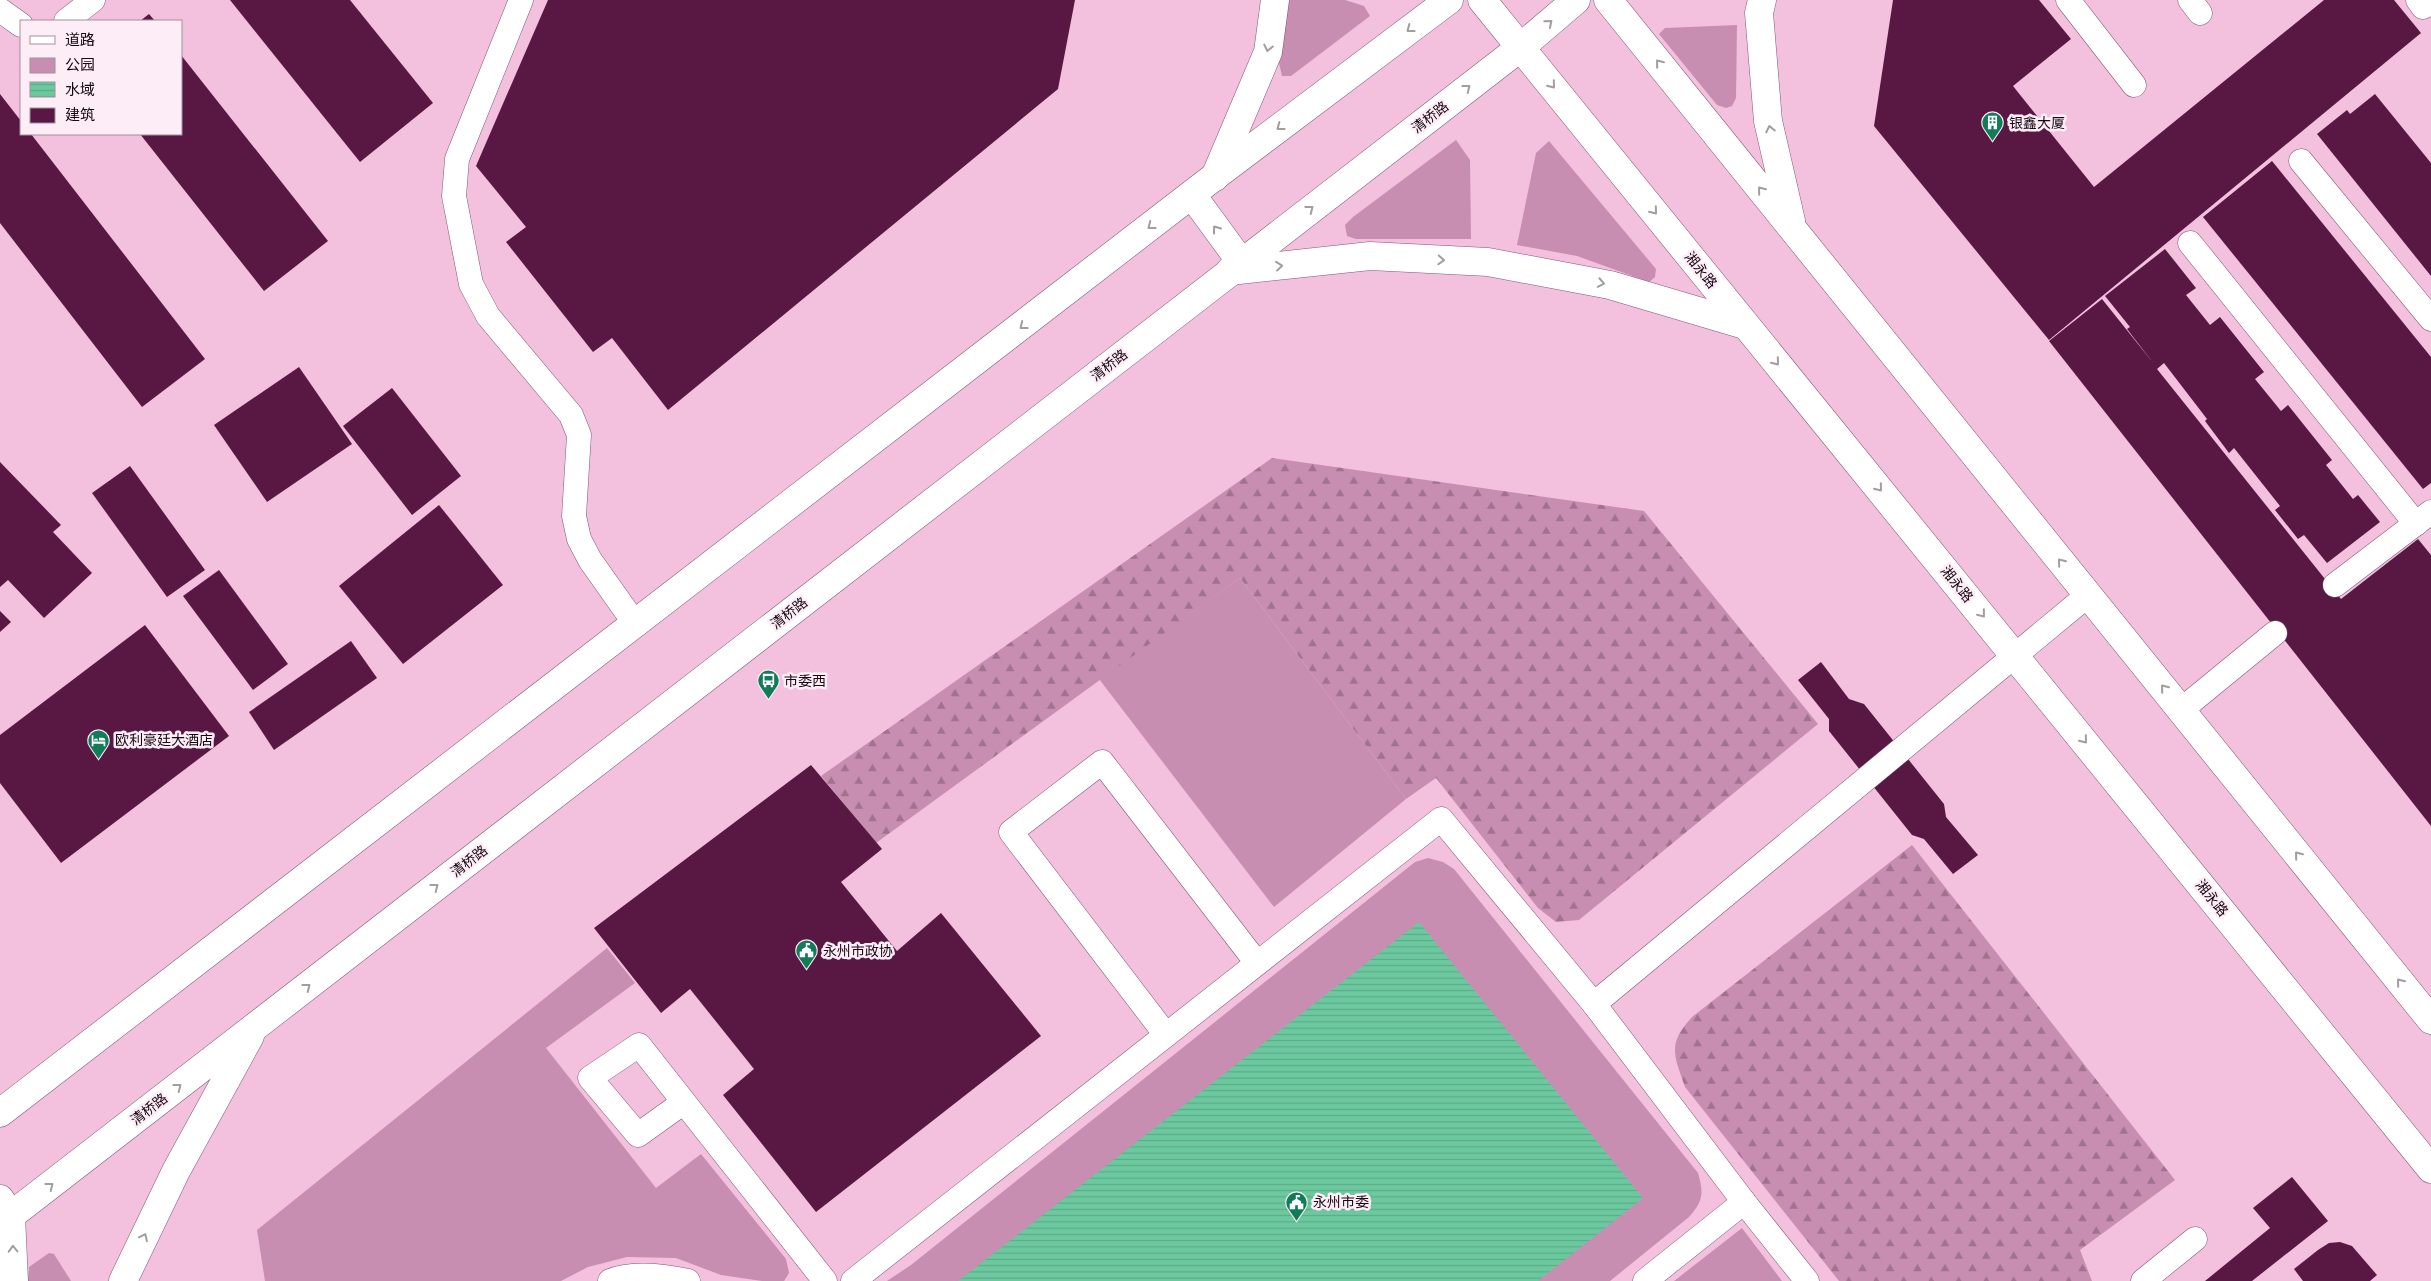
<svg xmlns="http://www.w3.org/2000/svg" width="2431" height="1281" viewBox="0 0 2431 1281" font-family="'PT Sans Narrow','Noto Sans SC',sans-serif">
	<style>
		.green { fill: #c88eb1 }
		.forest { fill: url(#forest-firs) }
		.water { fill: url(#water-rules) }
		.building { fill: #591844 }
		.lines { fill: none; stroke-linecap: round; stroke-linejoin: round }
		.service-casing { stroke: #835771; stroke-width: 25 }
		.tertiary-casing { stroke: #835771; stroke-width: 29 }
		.primary-casing { stroke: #835771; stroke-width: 29 }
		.service { stroke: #fff; stroke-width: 24 }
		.tertiary { stroke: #fff; stroke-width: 28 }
		.primary { stroke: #fff; stroke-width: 28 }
		.oneway { stroke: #a39ca0 }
		.labels { text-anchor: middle; stroke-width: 5; stroke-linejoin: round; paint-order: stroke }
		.street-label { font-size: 14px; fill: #180812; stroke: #fdedf6 }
		.poi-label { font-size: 14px; fill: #180812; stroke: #fdedf6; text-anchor: start }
	</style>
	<defs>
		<pattern id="forest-firs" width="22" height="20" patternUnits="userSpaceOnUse" patternTransform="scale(1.25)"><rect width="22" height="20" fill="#c88eb1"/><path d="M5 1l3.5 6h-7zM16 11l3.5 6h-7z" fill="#a1728f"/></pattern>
		<pattern id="water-rules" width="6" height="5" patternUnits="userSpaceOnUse" patternTransform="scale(1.25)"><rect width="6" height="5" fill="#6cc99f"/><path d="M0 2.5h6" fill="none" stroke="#5dab88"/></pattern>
	</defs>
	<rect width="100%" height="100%" fill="#f3c0de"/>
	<g class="green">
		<polygon points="1287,0 1345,0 1364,6 1370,16 1291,76 1282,76 1278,59"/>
		<polygon points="1737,25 1736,98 1732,106 1726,108 1717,105 1659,34 1665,28"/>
		<polygon points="1456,140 1470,160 1471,239 1356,239 1347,236 1345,225 1353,217"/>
		<polygon points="1549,141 1656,269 1655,277 1649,282 1577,256 1517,245 1536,153"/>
		<polygon points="1240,578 1406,799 1274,907 1099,679"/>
		<path d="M 1428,858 L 1443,862 L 1454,869 L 1698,1173 C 1704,1194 1703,1201 1689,1217 L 1610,1281 L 887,1281 L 911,1265 L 1415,862 Z"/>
		<polygon points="607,948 635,983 546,1048 656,1188 701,1154 786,1259 789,1273 784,1281 762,1281 721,1275 676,1258 627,1257 588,1267 561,1281 265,1281 257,1230"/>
		<polygon points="1742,1228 1782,1281 1674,1281"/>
		<polygon points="49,1253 54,1254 71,1281 28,1281 29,1267"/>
	</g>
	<g class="forest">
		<polygon points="1272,458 1644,511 1818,724 1579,920 1556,922 1538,908 1436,778 1406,799 1240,578 876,843 821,776"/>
		<path d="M 1912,845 L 2175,1180 L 2080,1250 L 2092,1281 L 1839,1281 L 1685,1087 C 1674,1055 1667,1044 1692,1017 Z"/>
	</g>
	<polygon class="water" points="1419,922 1643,1198 1538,1281 958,1281"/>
	<g class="building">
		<polygon points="230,0 350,0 433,103 360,162"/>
		<polygon points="548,0 1075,0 1058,89 668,410 612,338 593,352 506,242 526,227 476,166"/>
		<polygon points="1893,0 2039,0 2071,39 2013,86 2094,187 2324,0 2394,0 2421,33 2049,340 1874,126"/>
		<polygon points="149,14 155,21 140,21"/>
		<polygon points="181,55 328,241 264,291 140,134 181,134"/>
		<polygon points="0,94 21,121 21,134 31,134 205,359 142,407 0,223"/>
		<polygon points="2375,94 2431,163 2431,276 2317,134 2347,110 2350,114"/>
		<polygon points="2272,161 2431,357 2431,483 2423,489 2203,217"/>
		<polygon points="2165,249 2196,288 2186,295 2210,325 2220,317 2264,372 2255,379 2281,411 2288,405 2332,460 2326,465 2353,499 2358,495 2380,522 2327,563 2304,535 2298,539 2275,510 2280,506 2234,448 2229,453 2205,421 2207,419 2164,363 2157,369 2341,599 2418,539 2431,555 2431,826 2049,341 2102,299 2154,364 2127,329 2130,327 2105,296"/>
		<polygon points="299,367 352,444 267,502 214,425"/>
		<polygon points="392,388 461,476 412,515 343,426"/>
		<polygon points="0,462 61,525 53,532 92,573 44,618 8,580 0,587"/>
		<polygon points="130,466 205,570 167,597 92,493"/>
		<polygon points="439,505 503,585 403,664 339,586"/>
		<polygon points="219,570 288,664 253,690 183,596"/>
		<polygon points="0,611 11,622 0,632"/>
		<polygon points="145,625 229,736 61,863 0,783 0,735"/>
		<polygon points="351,641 377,678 274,750 249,712"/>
		<polygon points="1821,662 1849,699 1864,704 1944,804 1946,817 1978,855 1953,874 1924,839 1912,835 1829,731 1829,719 1798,680"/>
		<polygon points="811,765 882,849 841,882 897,951 941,913 1041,1036 816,1212 723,1095 754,1069 690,989 661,1013 594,928"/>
		<polygon points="2292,1177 2328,1221 2252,1281 2205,1281 2270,1228 2253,1208"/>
		<polygon points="2340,1242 2352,1246 2377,1275 2370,1281 2303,1281 2294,1269 2318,1250 2329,1243"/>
	</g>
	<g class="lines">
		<defs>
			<g id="service">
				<polyline points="521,0 457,159 454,196 471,284 488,316 571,415 579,435 574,516 579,539 590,560 636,625"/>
				<polyline points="2068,0 2134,85"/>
				<polyline points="2190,0 2200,13"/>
				<polyline points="2418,0 2423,7 2431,0"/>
				<polyline points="0,10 21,25"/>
				<polyline points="66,21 93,0"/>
				<polyline points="2301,161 2431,319"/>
				<polyline points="2190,243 2416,524"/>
				<polyline points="2335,585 2431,512"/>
				<polyline points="2181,710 2275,633"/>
				<polyline points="1594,1004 2088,595"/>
				<polyline points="1166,1035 1011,832 1102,762 1257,963"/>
				<polyline points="684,1102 638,1135 590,1078 639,1045 825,1281"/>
				<polyline points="1744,1202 1807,1281"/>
				<path d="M 610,1281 C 633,1271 665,1276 688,1281"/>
				<polyline points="853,1281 1441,819 1594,1004 1744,1202 1645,1281"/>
				<polyline points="2143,1281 2195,1239"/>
			</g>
			<polyline id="tertiary" points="0,1199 11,1216 14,1281"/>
			<g id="primary">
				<polyline points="1482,0 2431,1169"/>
				<polyline points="1608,0 2431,1020"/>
				<polyline points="1762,0 1759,13 1768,121 1791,221"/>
				<polyline points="1215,177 1268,52 1275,0"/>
				<polyline points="1192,195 1241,262"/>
				<polyline points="1230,271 1370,256 1488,262 1610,285 1745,325"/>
				<polyline points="0,1113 1214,177 1449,0"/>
				<polyline points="0,1224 1521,47 1576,0"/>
				<polyline points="123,1281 176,1171 250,1036"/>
			</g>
		</defs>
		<use href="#service" class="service-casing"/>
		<use href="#tertiary" class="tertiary-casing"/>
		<use href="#primary" class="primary-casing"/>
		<use href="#service" class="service"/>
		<use href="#tertiary" class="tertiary"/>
		<use href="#primary" class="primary"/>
	</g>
	<defs><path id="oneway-chevron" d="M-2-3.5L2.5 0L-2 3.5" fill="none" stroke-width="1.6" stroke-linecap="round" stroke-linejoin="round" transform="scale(1.25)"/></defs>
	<g class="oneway">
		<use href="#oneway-chevron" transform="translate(1549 23) rotate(-40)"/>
		<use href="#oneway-chevron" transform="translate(1410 29) rotate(143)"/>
		<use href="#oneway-chevron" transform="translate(1268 48) rotate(102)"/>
		<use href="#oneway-chevron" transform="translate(1659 63) rotate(-129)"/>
		<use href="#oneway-chevron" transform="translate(1552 85) rotate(51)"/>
		<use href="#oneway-chevron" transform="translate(1467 88) rotate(-38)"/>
		<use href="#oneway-chevron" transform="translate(1280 127) rotate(143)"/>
		<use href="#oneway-chevron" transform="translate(1770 129) rotate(-102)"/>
		<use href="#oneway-chevron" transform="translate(1761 190) rotate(-129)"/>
		<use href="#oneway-chevron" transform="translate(1310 209) rotate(-38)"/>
		<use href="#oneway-chevron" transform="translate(1654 211) rotate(51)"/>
		<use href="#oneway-chevron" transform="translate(1151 226) rotate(142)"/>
		<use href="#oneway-chevron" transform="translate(1216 229) rotate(-126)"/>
		<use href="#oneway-chevron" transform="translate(1441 260) rotate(3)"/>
		<use href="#oneway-chevron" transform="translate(1279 266) rotate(-6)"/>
		<use href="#oneway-chevron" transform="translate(1601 283) rotate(11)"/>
		<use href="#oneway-chevron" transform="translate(1023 326) rotate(142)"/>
		<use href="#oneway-chevron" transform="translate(1776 362) rotate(51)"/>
		<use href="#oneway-chevron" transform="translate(1879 488) rotate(51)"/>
		<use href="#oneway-chevron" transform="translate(2061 562) rotate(-129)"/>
		<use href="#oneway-chevron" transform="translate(1982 614) rotate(51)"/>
		<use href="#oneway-chevron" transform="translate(2164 688) rotate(-129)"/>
		<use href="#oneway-chevron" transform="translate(2084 740) rotate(51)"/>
		<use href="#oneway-chevron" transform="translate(2298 855) rotate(-129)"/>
		<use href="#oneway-chevron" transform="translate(435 887) rotate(-38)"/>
		<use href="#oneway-chevron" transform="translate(2400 982) rotate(-129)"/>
		<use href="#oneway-chevron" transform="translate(307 987) rotate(-38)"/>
		<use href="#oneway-chevron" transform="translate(178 1087) rotate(-38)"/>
		<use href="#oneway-chevron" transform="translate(50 1186) rotate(-38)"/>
		<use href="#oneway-chevron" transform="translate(144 1237) rotate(-64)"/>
		<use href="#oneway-chevron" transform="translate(13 1249) rotate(-92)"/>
	</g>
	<defs>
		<symbol id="building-pin" viewBox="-11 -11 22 30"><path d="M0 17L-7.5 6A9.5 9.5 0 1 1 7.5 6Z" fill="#117c57" stroke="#fdedf6"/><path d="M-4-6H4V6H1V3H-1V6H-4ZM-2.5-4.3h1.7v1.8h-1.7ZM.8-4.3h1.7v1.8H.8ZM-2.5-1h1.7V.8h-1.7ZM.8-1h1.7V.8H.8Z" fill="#fff"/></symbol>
		<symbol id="bus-pin" viewBox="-11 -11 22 30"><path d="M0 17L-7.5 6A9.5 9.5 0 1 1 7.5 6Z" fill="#117c57" stroke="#fdedf6"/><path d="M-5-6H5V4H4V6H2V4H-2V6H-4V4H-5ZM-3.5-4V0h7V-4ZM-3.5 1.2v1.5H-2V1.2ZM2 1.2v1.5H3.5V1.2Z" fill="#fff"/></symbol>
		<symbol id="hotel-pin" viewBox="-11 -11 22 30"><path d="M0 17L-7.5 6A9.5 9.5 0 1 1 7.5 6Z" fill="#117c57" stroke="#fdedf6"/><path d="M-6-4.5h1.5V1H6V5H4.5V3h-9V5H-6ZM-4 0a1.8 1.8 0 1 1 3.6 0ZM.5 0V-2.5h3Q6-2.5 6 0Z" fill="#fff"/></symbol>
		<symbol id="civic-pin" viewBox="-11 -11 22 30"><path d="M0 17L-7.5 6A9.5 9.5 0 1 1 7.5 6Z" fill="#117c57" stroke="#fdedf6"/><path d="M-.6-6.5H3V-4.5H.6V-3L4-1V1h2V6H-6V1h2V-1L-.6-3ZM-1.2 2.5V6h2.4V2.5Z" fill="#fff"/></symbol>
	</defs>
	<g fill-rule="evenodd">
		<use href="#building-pin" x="1980" y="110" width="25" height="34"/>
		<use href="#bus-pin" x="756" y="668" width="25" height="34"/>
		<use href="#hotel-pin" x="86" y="728" width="25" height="34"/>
		<use href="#civic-pin" x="794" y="938" width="25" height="34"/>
		<use href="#civic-pin" x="1284" y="1190" width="25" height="34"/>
	</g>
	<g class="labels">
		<g class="street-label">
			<text transform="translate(1430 117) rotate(-38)" y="5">清桥路</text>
			<text transform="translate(1701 270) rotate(51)" y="5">湘永路</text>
			<text transform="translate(1109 365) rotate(-38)" y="5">清桥路</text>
			<text transform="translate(1957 584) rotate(51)" y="5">湘永路</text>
			<text transform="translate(789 613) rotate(-38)" y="5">清桥路</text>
			<text transform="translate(469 861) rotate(-38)" y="5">清桥路</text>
			<text transform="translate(2212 898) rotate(51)" y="5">湘永路</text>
			<text transform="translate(149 1109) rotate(-38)" y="5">清桥路</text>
		</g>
		<g class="poi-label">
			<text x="2009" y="128">银鑫大厦</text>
			<text x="784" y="686">市委西</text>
			<text x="115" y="745">欧利豪廷大酒店</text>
			<text x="823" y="956">永州市政协</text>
			<text x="1313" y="1207">永州市委</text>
		</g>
	</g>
	<rect x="20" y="20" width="162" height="115" fill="#fdedf6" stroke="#a1919b"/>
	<rect x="30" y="36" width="25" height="8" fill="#ffffff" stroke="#a1919b"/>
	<text x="65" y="45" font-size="15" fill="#180812">道路</text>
	<rect x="30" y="58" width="25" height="15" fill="#c88eb1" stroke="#a1919b"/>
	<text x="65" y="70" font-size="15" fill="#180812">公园</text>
	<rect x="30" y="82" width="25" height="15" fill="url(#water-rules)" stroke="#a1919b"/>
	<text x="65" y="95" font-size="15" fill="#180812">水域</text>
	<rect x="30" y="108" width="25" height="15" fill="#591844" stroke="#a1919b"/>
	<text x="65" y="120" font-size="15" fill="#180812">建筑</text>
</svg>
